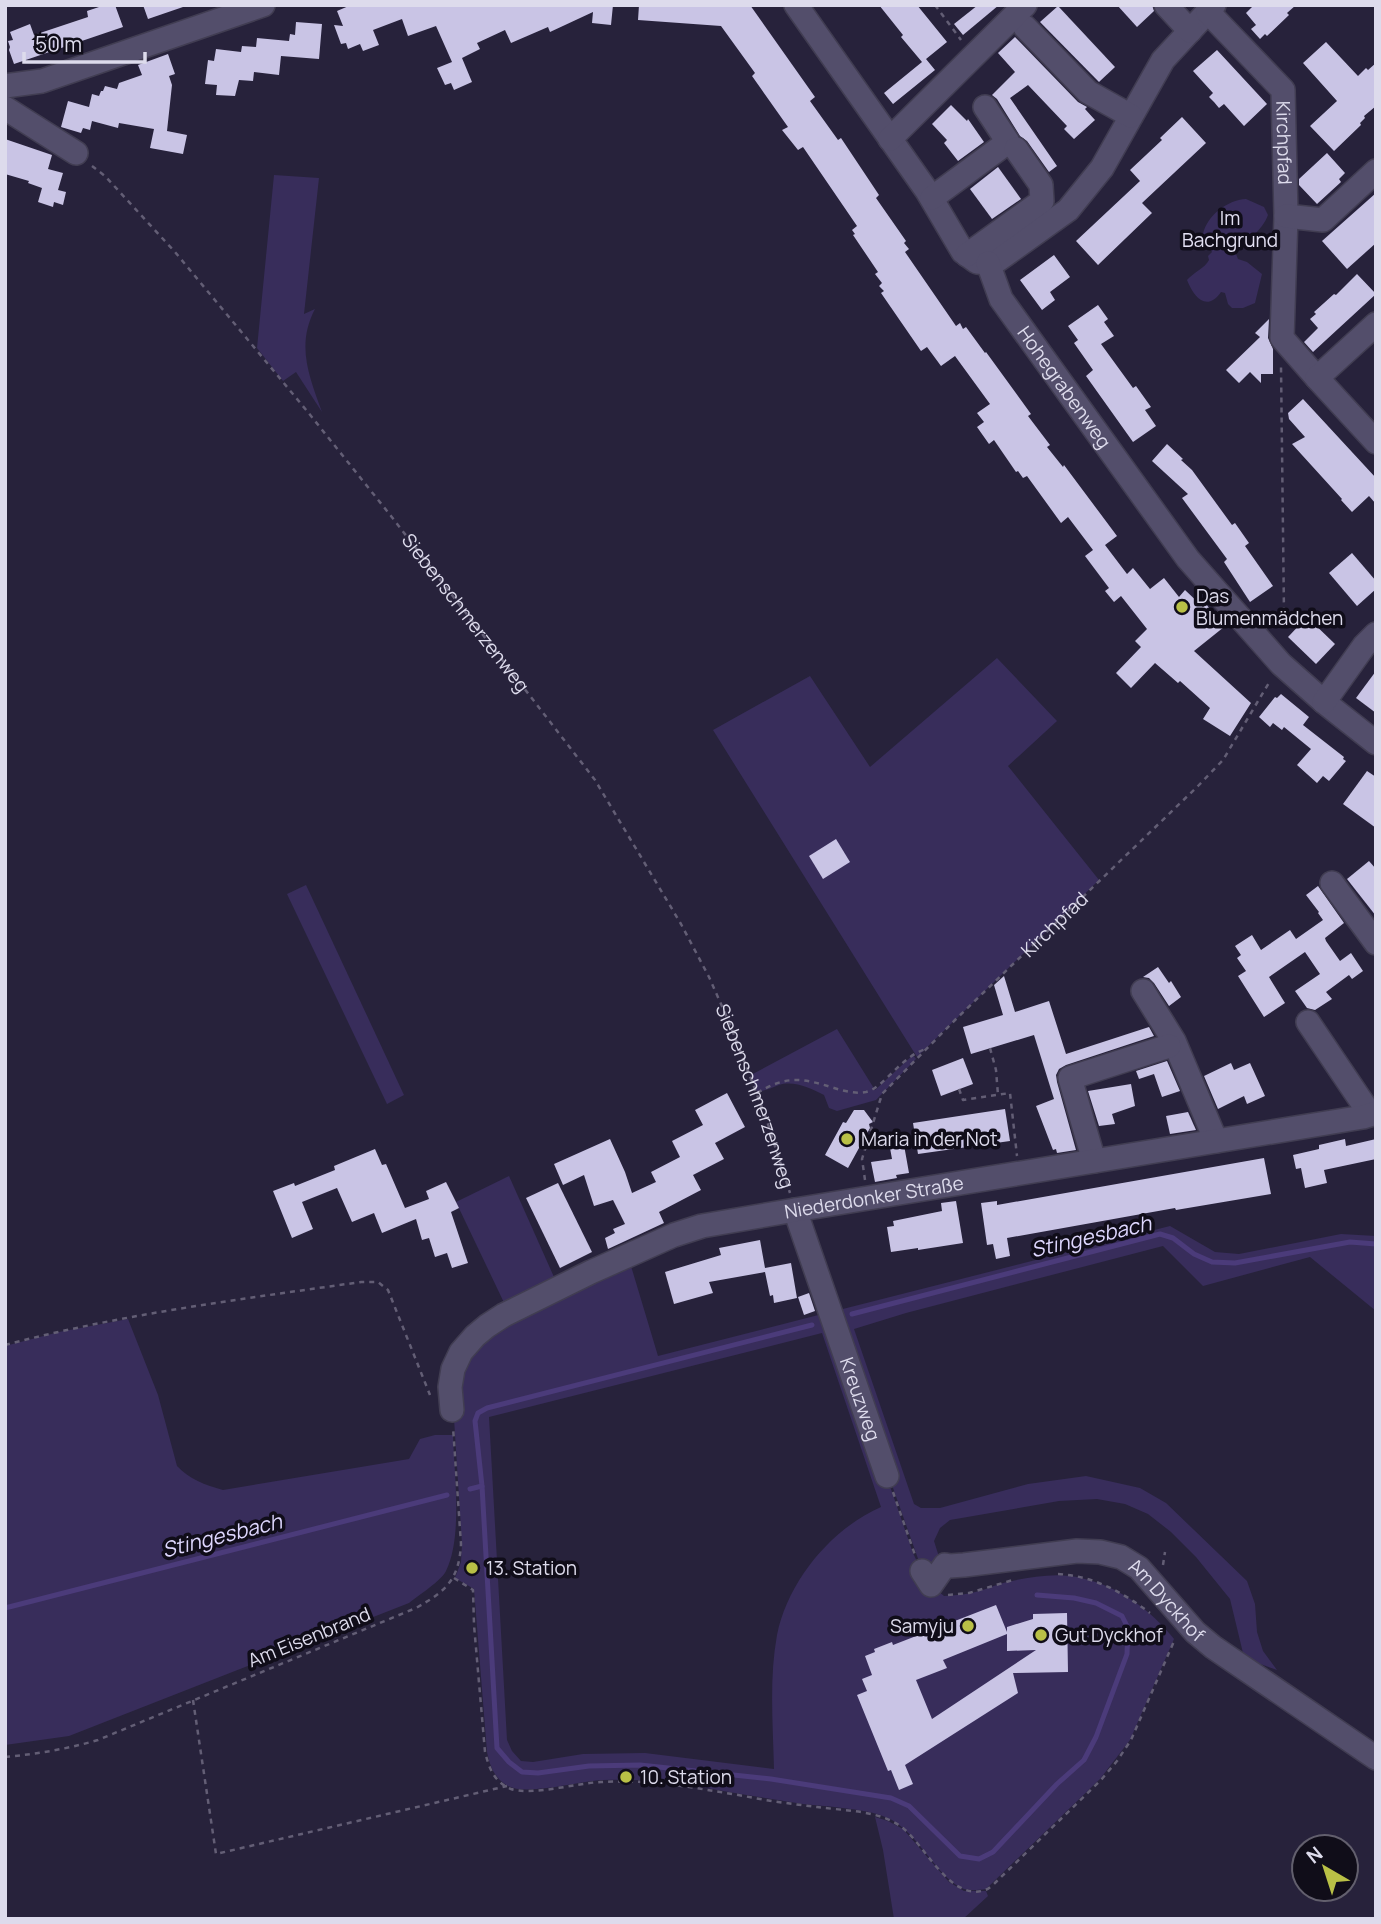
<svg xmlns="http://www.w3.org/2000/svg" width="1381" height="1924" viewBox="0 0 1381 1924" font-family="Manrope,sans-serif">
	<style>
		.green { fill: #382d5b; fill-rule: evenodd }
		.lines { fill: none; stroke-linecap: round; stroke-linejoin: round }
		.stream { stroke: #4b3b7a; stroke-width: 5 }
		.building { fill: #c9c4e5; fill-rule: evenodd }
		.minor-casing { stroke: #413d52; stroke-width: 26 }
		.path { stroke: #635e75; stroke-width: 2.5; stroke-dasharray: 5 5; stroke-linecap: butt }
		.minor { stroke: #534e6b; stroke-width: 23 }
		.poi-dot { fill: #b9c046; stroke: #100d19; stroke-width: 2.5 }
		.labels { text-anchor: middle; stroke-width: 7; stroke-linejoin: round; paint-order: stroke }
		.street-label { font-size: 19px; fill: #dddbec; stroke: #100d19 }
		.park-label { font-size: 19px; fill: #e3e0f3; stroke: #100d19 }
		.poi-label { font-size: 19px; fill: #dddbec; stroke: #100d19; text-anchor: start }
		.water-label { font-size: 21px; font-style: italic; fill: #ded7fe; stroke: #100d19 }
	</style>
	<rect width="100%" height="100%" fill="#27223b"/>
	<g class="green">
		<path d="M 274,175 L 319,178 L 304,314 L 315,309 C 296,345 309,376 322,412 L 296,372 L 283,381 L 257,348 Z"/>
		<path d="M 1246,199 L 1264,207 L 1268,215 C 1262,232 1244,241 1236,254 L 1238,259 L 1247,262 L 1262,274 L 1255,303 L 1243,308 L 1232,308 L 1228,304 L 1225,293 L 1221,292 C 1207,312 1194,298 1187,280 C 1194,272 1205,268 1209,260 L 1208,256 L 1212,252 L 1203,234 C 1207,216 1227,200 1246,199 Z"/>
		<polygon points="997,658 1057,721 1008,766 1099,880 917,1057 713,730 810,676 870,767"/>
		<polygon points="306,885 404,1095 387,1104 287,894"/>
		<path d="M 837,1029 L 875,1090 L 913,1055 L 916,1059 L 876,1100 L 837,1111 L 829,1108 L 824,1095 C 811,1088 793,1080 779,1085 C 771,1088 765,1091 757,1092 L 751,1075 Z"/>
		<polygon points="509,1176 558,1286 508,1311 456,1202"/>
		<polygon points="1170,1226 1215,1252 1239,1254 1341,1234 1376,1236 1376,1311 1310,1257 1203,1286 1163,1246 906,1313 854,1329 914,1504 921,1508 940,1508 1028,1484 1086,1476 1140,1488 1166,1503 1247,1581 1255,1604 1257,1632 1263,1651 1277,1670 1252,1661 1243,1653 1230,1599 1196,1557 1171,1532 1148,1514 1125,1504 1097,1499 1059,1501 950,1520 940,1528 934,1541 940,1560 944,1565 922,1570 831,1312"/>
		<path d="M 628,1256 L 658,1356 L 830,1312 L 913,1553 C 921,1571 929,1584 944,1596 C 953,1595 962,1595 971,1593 C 983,1591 994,1585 1007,1582 C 1029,1577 1058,1572 1081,1578 C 1118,1586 1151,1610 1174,1639 L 1130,1740 L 1100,1779 L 986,1889 C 979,1890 971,1891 964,1889 C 939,1880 919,1835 892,1820 C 870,1808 828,1807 803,1804 C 763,1798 723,1791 682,1784 C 656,1780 629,1779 603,1780 C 579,1781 527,1796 508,1786 C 494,1778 490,1766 487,1752 L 474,1589 L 455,1578 L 461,1562 L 462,1544 L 452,1387 L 476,1337 ZM 822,1333 L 881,1507 C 831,1529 788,1581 777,1635 C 769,1679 773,1725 774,1769 L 645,1753 L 583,1754 L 533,1762 L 521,1761 L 512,1751 L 507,1740 L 489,1417 ZM 1112,1610 L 1123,1616 L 1129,1628 L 1128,1654 L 1097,1738 L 1085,1760 L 1058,1785 L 993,1853 C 970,1866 959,1859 943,1841 L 945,1840 L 961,1855 L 978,1858 L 992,1851 L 1057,1783 L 1083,1759 L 1095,1736 L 1126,1653 L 1127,1629 L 1122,1617 Z"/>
		<path d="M 128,1319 L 158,1395 L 177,1466 C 189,1479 205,1485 223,1490 L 409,1459 L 420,1439 L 435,1435 L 453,1435 C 454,1474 463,1536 446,1571 C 441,1581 419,1595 409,1603 L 69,1736 L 5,1745 L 5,1346 L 59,1332 Z"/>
		<polygon points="875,1817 888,1821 903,1829 949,1882 964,1891 986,1891 988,1896 963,1919 894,1919 883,1850"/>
	</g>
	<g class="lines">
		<g class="stream">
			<polyline points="852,1314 1160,1234 1173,1238 1194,1254 1212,1262 1235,1263 1350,1242 1376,1244"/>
			<polyline points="812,1325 487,1408 478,1413 475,1421 482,1486 497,1748 509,1762 522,1772 538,1773 589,1766 640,1765 771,1779 891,1798 909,1806 960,1856 979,1859 993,1852 1057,1784 1084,1760 1096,1737 1127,1654 1128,1628 1122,1616 1096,1603 1074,1598 1037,1595"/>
			<polyline points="470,1489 482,1486"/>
			<polyline points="5,1608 447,1495"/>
		</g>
	</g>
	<g class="building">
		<polygon points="105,5 115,5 123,27 14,64 9,50 10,47 8,41 13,40 10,32 30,24 34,35 88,17 87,11"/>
		<polygon points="143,5 182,5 183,7 148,19"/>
		<polygon points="351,5 613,5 611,25 592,23 593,12 550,32 548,27 511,43 505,30 477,43 480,49 462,58 472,82 454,90 451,83 445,85 437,68 452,62 436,26 408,36 402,19 373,30 379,45 363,51 360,44 348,49 346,43 341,44 334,25 343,26 337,11"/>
		<polygon points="639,5 750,5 815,97 810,101 838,140 841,138 879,195 876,198 906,241 904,243 909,249 905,252 956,326 960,323 963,329 966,327 985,353 986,352 1031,414 1028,416 1050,445 1047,447 1063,467 1064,465 1117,536 1105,545 1127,574 1133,568 1150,589 1164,578 1179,597 1185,590 1203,607 1206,604 1224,627 1194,651 1251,703 1230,736 1203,719 1210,708 1180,681 1178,683 1155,663 1131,688 1116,673 1141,647 1135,641 1147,629 1121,596 1114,602 1105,591 1109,588 1085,556 1093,550 1068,517 1061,523 1027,476 1023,478 1018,471 1016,472 994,440 989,444 977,427 984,422 977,413 990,404 955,356 941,366 927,347 921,351 881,293 884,291 879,286 882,283 875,274 878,272 853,235 855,234 852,230 857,226 803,147 798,150 782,130 788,127 752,76 755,73 721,26 638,20"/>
		<polygon points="879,5 917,5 947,42 926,59 935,70 893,104 884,93 922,62 901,37 903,35"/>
		<polygon points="978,5 999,5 963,35 954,24"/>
		<polygon points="1117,5 1152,5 1154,11 1137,27"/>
		<polygon points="1254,5 1296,5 1287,13 1289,15 1267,36 1265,34 1260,39 1251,29 1256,25 1246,13"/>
		<polygon points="1058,6 1115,67 1099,82 1040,22"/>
		<polygon points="296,22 322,24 319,59 281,56 279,75 254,72 253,81 239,80 235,96 216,95 217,85 205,84 208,60 214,61 216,49 241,52 242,46 256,47 257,38 289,41 290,34 295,35"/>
		<polygon points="1015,37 1078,102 1087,107 1085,109 1095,120 1074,139 1064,129 1067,126 1028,85 1010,98 1057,166 1049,172 1027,141 1020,136 997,99 992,95 1015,72 998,53"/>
		<polygon points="1326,42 1358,76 1366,68 1368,70 1376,63 1376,106 1364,116 1365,118 1360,123 1361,125 1334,151 1310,126 1337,101 1303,63"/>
		<polygon points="1217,50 1267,104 1244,126 1224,104 1219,108 1214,102 1209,97 1213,93 1193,71"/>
		<polygon points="168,54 175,74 169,76 172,85 167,131 187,135 183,154 150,148 154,129 119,123 118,128 92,121 90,130 83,128 81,133 61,127 68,101 89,107 92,94 99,96 101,91 103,91 105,86 117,89 119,83 142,75 138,65"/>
		<polygon points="951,105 967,121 968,119 984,142 958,161 944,143 947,140 932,124"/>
		<polygon points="1182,117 1206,143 1142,203 1152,213 1098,265 1076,241 1140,181 1130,170 1162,140 1160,138"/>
		<polygon points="5,139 52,155 48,169 63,173 58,190 66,192 63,205 54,202 53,207 38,202 42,188 28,183 29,181 5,174"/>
		<polygon points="1327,153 1345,173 1339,179 1341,182 1317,204 1299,185 1299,179"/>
		<polygon points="998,167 1021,199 992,219 970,189"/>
		<polygon points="1376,193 1376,243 1347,269 1322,241"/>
		<polygon points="1054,255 1070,277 1050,292 1055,300 1042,310 1020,280"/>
		<polygon points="1357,274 1376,294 1313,352 1304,342 1318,328 1310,319 1316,314 1314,312 1334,294 1336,295"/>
		<polygon points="1098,305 1108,319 1104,322 1114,336 1101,344 1133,388 1136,386 1151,407 1145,410 1156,426 1133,442 1086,376 1093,370 1074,343 1078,340 1068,326"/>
		<polygon points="1269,319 1268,338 1273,349 1273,374 1261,374 1261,383 1250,372 1239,383 1226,370 1260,337 1255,333"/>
		<polygon points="1303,399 1376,478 1376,504 1369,496 1352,512 1341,500 1342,499 1292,444 1305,437 1289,419 1288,413"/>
		<polygon points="1167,444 1183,459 1181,460 1192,470 1232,525 1235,523 1249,543 1245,546 1273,586 1250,602 1224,562 1227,559 1182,498 1188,494 1152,461"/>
		<polygon points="1352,553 1376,581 1376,589 1357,606 1329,573"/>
		<polygon points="1307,617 1335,644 1316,664 1288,637"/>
		<polygon points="1376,671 1376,713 1356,698"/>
		<polygon points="1281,694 1309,717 1303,725 1344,757 1343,759 1346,761 1329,781 1323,776 1317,783 1297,765 1311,749 1284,727 1282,730 1273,723 1270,727 1259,717 1275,697 1277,698"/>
		<polygon points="1367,771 1376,777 1376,828 1343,804"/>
		<polygon points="836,839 850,862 823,879 809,856"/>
		<polygon points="1369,861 1376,869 1376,916 1347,879"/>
		<polygon points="1318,886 1344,923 1325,938 1326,941 1340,961 1351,953 1363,971 1352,979 1349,975 1326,992 1332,999 1315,1010 1307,1008 1295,991 1320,974 1305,952 1269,977 1285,1003 1264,1017 1238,976 1246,971 1237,958 1241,955 1235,946 1252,935 1261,950 1290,930 1296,939 1323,920 1318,913 1319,912 1306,895"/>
		<polygon points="1158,967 1169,983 1171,981 1181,997 1169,1006 1154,983 1149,978 1143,977"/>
		<polygon points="1004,976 1015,1012 1049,1001 1066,1054 1149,1027 1154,1036 1066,1065 1059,1069 1056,1075 1057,1082 1076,1150 1057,1153 1056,1149 1053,1150 1036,1106 1054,1099 1034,1035 971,1054 963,1027 1003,1015 994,985"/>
		<polygon points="963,1058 973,1084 941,1096 932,1070"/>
		<polygon points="1167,1061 1180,1091 1162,1097 1154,1074 1139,1079 1136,1071"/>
		<polygon points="1231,1063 1234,1070 1250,1063 1265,1096 1247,1104 1244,1096 1218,1109 1204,1076"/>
		<polygon points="1131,1084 1135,1106 1112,1114 1115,1124 1099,1126 1088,1091"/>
		<polygon points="727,1093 745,1127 715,1143 724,1159 693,1175 701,1190 659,1212 664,1223 608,1249 605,1238 615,1233 613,1229 625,1224 613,1200 594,1206 584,1175 563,1185 554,1164 610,1139 625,1172 632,1193 656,1182 651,1172 680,1157 672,1141 703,1125 695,1110"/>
		<polygon points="1005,1109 1010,1141 918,1154 913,1123"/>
		<polygon points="854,1110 864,1110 873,1122 869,1124 870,1128 848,1168 825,1155 843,1122 846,1123"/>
		<polygon points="1188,1112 1196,1130 1170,1134 1166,1116"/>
		<polygon points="1345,1139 1346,1146 1376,1139 1376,1159 1324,1170 1327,1183 1305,1188 1301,1168 1296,1169 1293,1155 1319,1149 1319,1145"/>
		<polygon points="904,1145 909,1173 896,1175 897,1178 875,1182 871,1162 892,1159 890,1148"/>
		<polygon points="375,1149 382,1165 386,1164 405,1208 429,1199 426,1191 446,1182 459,1208 451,1212 468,1263 452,1268 447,1253 435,1257 429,1238 422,1240 416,1219 382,1233 374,1213 352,1222 337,1188 302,1202 313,1229 292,1238 273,1191 294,1183 295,1186 335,1170 334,1166"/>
		<polygon points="1264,1158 1271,1194 1176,1210 1175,1208 1007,1238 1010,1256 996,1259 993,1244 987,1245 981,1203 997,1201 997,1205"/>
		<polygon points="558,1183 592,1252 560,1268 526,1198"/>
		<polygon points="956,1201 963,1243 918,1250 918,1248 891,1252 887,1227 894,1226 893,1221 942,1211 941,1203"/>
		<polygon points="760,1240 765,1268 791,1263 797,1298 774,1303 773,1295 770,1296 765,1272 709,1282 713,1293 674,1304 665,1272 721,1255 719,1248"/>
		<polygon points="809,1293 815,1311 804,1315 798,1297"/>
		<path d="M 996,1605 L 1007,1632 L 1007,1627 L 1033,1619 L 1033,1614 L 1067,1613 L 1068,1672 L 1013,1673 L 1018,1693 L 905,1765 L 913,1784 L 899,1790 L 891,1770 L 888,1771 L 857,1695 L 867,1691 L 862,1679 L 872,1675 L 865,1656 L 875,1652 L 874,1649 L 892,1642 L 893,1645 ZM 1007,1634 L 1007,1651 L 1036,1650 L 932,1719 L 916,1680 L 947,1668 L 943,1660 Z"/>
	</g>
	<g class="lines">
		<defs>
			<g id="minor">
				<polyline points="796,5 927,191 963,252 977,262 988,263 998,260 1068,210 1102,168 1163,60 1214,5"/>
				<polyline points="1166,5 1190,31"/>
				<path id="s3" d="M 1208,12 L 1283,90 L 1286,216 L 1282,338 L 1317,378"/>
				<polyline points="1025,27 1088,92 1131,116"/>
				<polyline points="5,86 42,81 263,5"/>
				<polyline points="5,108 76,153"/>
				<polyline points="890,139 1025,5"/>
				<polyline points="932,198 1008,142 985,107"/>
				<polyline points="1286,216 1323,220 1376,171"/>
				<polyline points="967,255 1042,201 1041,185 1016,149"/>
				<path id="s4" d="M 988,263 L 1001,299 L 1188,559 L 1281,664 L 1324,702 L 1376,743"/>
				<polyline points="1376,324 1317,378 1376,442"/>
				<polyline points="1324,702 1364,646 1376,634"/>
				<polyline points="1332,883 1376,943"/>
				<polyline points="1143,991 1174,1041 1216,1141"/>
				<polyline points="1308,1022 1370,1114"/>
				<polyline points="1094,1161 1070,1078 1169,1046"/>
				<path id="s5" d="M 795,1210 L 887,1476"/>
				<path id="s6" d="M 452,1410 L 450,1387 L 453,1369 L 461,1352 L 475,1336 L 487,1326 L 504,1315 L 591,1272 L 674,1235 L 702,1226 L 795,1210 L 1363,1117 L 1376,1113"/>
				<path id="s7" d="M 922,1571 L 931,1585 L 945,1565 L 950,1566 L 964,1565 L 1077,1551 L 1100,1552 L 1121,1557 L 1139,1568 L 1195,1632 L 1213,1647 L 1376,1758"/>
			</g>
		</defs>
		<use href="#minor" class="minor-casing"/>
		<g class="path">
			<polyline points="935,5 961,40"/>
			<path id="s1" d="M 92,166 L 105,176 L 175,252 L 307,411 L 391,516 L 595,780 L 681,924 L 709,977 L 729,1022 L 766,1118 L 790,1193"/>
			<polyline points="1271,627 1284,614 1281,366"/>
			<polyline points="990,1048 996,1070 998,1095"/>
			<polyline points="959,1089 963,1100 1010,1093 1017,1156"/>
			<path d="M 757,1093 C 787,1075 802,1078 834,1088 C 844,1091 855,1094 866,1092 C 884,1088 901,1056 926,1049"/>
			<path id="s2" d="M 865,1180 L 862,1159 L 882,1094 L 955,1020 L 1198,786 L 1223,760 L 1270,681"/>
			<path d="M 5,1345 C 122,1314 242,1299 361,1282 L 378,1282 L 388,1290 L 430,1395"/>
			<polyline points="893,1492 915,1555"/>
			<polyline points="1163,1565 1165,1552"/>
			<path d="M 1058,1574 C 1094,1576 1122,1592 1150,1613"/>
			<path d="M 454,1578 L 473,1590 L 474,1625 L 485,1752 C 489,1768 494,1782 511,1789 C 532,1796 577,1783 601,1782 C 651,1779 695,1788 744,1796 C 768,1801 793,1804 817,1807 C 845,1811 882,1810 904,1829 C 925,1846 951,1902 985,1890 C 989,1889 994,1884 997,1881 L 1101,1780 L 1117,1761 L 1131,1740 L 1175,1639"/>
			<polyline points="948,1595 969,1593 1013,1580"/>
			<polyline points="193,1700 216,1854 507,1786"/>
			<path d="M 5,1757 C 37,1754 67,1749 98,1740 L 416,1608 C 446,1591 459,1580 461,1544 L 453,1427"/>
		</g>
		<use href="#minor" class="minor"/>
	</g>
	<g class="poi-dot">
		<circle cx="1182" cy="607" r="7"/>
		<circle cx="847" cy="1139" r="7"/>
		<circle cx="472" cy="1568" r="7"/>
		<circle cx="968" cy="1626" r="7"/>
		<circle cx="1041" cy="1635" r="7"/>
		<circle cx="626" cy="1777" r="7"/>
	</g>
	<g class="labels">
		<g class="street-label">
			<text dy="7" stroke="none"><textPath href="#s3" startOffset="161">Kirchpfad</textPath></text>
			<text dy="7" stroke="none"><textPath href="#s4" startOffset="147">Hohegrabenweg</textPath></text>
			<text dy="7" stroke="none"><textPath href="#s1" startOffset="583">Siebenschmerzenweg</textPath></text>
			<text dy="7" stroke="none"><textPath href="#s2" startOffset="331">Kirchpfad</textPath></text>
			<text dy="7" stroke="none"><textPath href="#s1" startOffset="1150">Siebenschmerzenweg</textPath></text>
			<text dy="7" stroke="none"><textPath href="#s6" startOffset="509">Niederdonker Straße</textPath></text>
			<text dy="7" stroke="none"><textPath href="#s5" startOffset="200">Kreuzweg</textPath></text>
			<text dy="7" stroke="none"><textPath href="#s7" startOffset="282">Am Dyckhof</textPath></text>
			<text transform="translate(309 1637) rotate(-22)" y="7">Am Eisenbrand</text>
		</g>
		<g class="park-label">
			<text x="1230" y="225">Im<tspan x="1230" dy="22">Bachgrund</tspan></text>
		</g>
		<g class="poi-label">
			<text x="1196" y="603">Das<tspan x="1196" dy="22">Blumenmädchen</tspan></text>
			<text x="861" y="1146">Maria in der Not</text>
			<text x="486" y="1575">13. Station</text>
			<text x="954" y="1633" text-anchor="end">Samyju</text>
			<text x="1055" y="1642">Gut Dyckhof</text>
			<text x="640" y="1784">10. Station</text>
		</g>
		<g class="water-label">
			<text transform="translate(1091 1237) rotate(-13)" y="7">Stingesbach</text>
			<text transform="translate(222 1536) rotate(-14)" y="7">Stingesbach</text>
		</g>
	</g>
	<rect width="1381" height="1924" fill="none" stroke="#dddbec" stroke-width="14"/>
	<g transform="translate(1325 1868) rotate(321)"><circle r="33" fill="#100d19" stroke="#625f6d" stroke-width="2"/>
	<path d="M0-5L12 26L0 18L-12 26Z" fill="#b9c046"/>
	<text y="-10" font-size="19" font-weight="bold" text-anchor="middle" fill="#dddbec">N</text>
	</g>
	<path d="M24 52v10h121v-10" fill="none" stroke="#dddbec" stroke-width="3.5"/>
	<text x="35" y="52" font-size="21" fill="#dddbec" stroke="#100d19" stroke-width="5" paint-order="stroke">50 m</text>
</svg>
